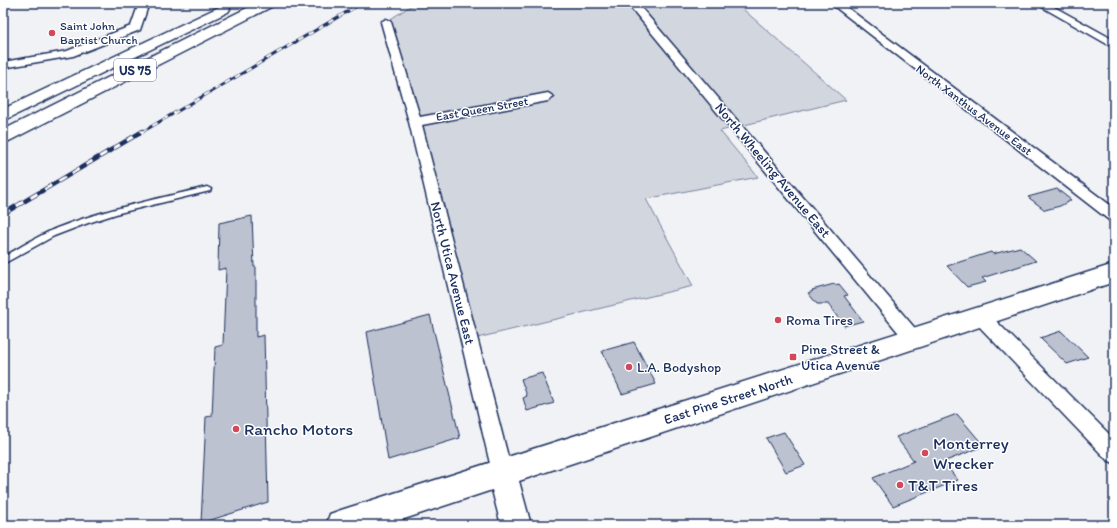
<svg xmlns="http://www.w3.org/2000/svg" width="1117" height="528" viewBox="0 0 1117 528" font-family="Itim,sans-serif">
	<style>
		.green { fill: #d2d6df; stroke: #76829e }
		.building { fill: #bcc2d0; stroke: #1b2f5e }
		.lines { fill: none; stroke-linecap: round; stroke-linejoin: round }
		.service-casing { stroke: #1b2f5e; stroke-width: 3 }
		.minor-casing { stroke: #1b2f5e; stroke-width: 3 }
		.secondary-casing { stroke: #1b2f5e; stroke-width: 3 }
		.motorway-casing { stroke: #1b2f5e; stroke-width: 3 }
		.service { fill: #fff; fill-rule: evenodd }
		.minor { fill: #fff; fill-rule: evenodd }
		.secondary { fill: #fff; fill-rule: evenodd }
		.motorway { fill: #fff; fill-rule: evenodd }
		.rail-far1-casing { stroke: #1b2f5e; stroke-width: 3 }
		.rail-casing { stroke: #1b2f5e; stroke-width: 4.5 }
		.rail-far1 { stroke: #fff; stroke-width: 2; stroke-dasharray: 6; stroke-linecap: butt }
		.rail { stroke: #fff; stroke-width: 3; stroke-dasharray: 8; stroke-linecap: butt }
		.poi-dot { fill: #d1495b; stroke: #fff; stroke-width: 1.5 }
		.labels { text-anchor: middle; stroke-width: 3; stroke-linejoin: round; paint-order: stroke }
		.far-poi-label { font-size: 12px; fill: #1b2f5e; stroke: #fff; text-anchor: start }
		.far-street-label { font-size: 12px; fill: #1b2f5e; stroke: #fff }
		.shield { fill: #fff; stroke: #5f6d8e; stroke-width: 1 }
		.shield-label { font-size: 13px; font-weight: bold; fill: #1b2f5e }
		.street-label { font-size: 14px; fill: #1b2f5e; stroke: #fff }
		.poi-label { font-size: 14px; fill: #1b2f5e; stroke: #fff; text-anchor: start }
		.near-poi-label { font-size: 17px; fill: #1b2f5e; stroke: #fff; text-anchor: start }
	</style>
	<rect width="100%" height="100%" fill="#f1f2f5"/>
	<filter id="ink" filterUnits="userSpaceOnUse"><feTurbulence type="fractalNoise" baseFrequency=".025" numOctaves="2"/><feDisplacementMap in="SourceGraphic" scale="8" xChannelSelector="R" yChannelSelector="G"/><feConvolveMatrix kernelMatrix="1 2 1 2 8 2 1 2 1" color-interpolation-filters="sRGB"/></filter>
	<g filter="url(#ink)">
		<polygon class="green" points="415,3 736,3 846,100 720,131 758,177 646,199 693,286 469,340 386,22"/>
		<g class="building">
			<polygon points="1057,189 1071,200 1060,206 1045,210 1028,197"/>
			<polygon points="252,216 254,267 256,267 256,337 264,335 268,502 201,523 206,417 212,416 215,347 223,345 226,268 218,270 219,223"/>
			<polygon points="1020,247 1036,261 982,278 986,282 967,287 947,266 991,252 993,254"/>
			<polygon points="834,284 835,285 839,284 848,295 844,296 863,321 844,326 828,304 817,304 808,293 813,291 812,290"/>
			<polygon points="430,315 460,438 388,460 367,332"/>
			<polygon points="1061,331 1088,357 1067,364 1040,338"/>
			<polygon points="634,342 656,384 622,394 602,351"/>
			<polygon points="542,373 554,403 527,411 523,398 527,396 521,379"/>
			<polygon points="957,414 984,446 943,462 958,480 893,506 873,478 914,461 896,437"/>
			<polygon points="784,432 805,465 786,472 766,438"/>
		</g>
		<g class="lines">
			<defs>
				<path id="service" d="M 207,187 L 211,189 L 210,191 L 119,213 L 88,223 L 54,236 L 3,264 L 3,257 C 21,247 38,236 57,228 C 105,209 157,199 207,187 Z"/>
				<g id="minor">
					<polygon points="139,3 149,3 140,30 73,56 3,68 3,62 67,51 131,26"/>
					<polygon points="627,3 637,3 919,333 922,338 919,343 913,345 907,343"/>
					<polygon points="830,3 841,3 1114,208 1114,221 1109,220"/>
					<polygon points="1035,3 1047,3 1114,40 1114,48"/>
					<polygon points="386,19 391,22 420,117 548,93 554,97 548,101 422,125 512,472 509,479 502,482 495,479 492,472 409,122 381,22"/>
					<polygon points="981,310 987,312 1114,439 1114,463 1107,460 975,322 972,317 975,312"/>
				</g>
				<polygon id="secondary" points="1114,264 1114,282 519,481 531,525 501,525 492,490 386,525 326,525 330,514 341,510"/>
				<g id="motorway">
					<polygon points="257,3 275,3 273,6 9,141 3,143 3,130"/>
					<polygon points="223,5 228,6 230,9 228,12 3,121 3,109"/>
				</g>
			</defs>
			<use href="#service" class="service-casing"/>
			<use href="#minor" class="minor-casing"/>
			<use href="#secondary" class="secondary-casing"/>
			<use href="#motorway" class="motorway-casing"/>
			<use href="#service" class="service"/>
			<use href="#minor" class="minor"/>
			<use href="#secondary" class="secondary"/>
			<use href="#motorway" class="motorway"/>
			<defs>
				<polyline id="rail-far1" points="142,132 362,3"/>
				<polyline id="rail" points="3,214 143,131"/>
			</defs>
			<use href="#rail-far1" class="rail-far1-casing"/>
			<use href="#rail" class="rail-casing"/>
			<use href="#rail-far1" class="rail-far1"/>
			<use href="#rail" class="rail"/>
		</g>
	</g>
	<g class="poi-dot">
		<circle cx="52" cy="33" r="4"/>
		<circle cx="778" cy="320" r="4"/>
		<rect x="789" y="353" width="8" height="8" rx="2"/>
		<circle cx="629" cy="367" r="4"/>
		<circle cx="236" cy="429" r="4"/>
		<circle cx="925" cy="453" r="4"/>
		<circle cx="900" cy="485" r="4"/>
	</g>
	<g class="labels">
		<g class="far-poi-label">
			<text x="60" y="30">Saint John<tspan x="60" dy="14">Baptist Church</tspan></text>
		</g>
		<g class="far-street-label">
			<text transform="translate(482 109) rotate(-10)" y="4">East Queen Street</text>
			<text transform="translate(974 110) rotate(37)" y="4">North Xanthus Avenue East</text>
		</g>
		<rect class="shield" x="114" y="59" width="42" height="22" rx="3"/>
		<g class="shield-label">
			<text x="135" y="75">US 75</text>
		</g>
		<g class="street-label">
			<text transform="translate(773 170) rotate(50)" y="5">North Wheeling Avenue East</text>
			<text transform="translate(453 273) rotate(76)" y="5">North Utica Avenue East</text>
			<text transform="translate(728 399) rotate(-18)" y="5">East Pine Street North</text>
		</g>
		<g class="poi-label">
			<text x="786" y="325">Roma Tires</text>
			<text x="801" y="354">Pine Street &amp;<tspan x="801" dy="16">Utica Avenue</tspan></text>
			<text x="637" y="372">L.A. Bodyshop</text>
		</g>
		<g class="near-poi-label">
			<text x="244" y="435">Rancho Motors</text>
			<text x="933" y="449">Monterrey<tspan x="933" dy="20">Wrecker</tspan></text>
			<text x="908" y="491">T&amp;T Tires</text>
		</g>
	</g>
	<rect width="1117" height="528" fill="none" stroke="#fff" stroke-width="16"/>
	<rect x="8" y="8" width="1101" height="512" fill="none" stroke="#1b2f5e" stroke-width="1.5" filter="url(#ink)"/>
</svg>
